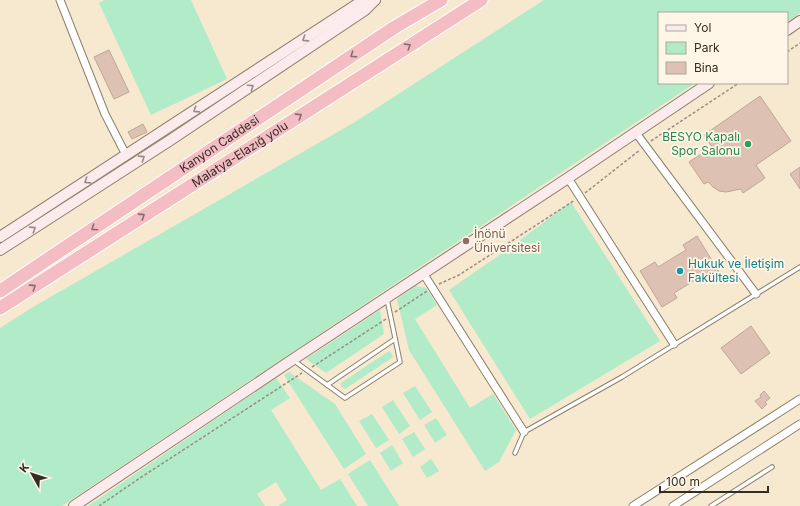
<svg xmlns="http://www.w3.org/2000/svg" width="800" height="506" viewBox="0 0 800 506" font-family="Inter,sans-serif">
	<style>
		.green { fill: #b1ebc7 }
		.building { fill: #ddc2b4; stroke: #bfa698 }
		.lines { fill: none; stroke-linecap: round; stroke-linejoin: round }
		.lane-casing { stroke: #8c7f69; stroke-width: 5.5 }
		.street-casing { stroke: #8c7f69; stroke-width: 9 }
		.secondary-casing { stroke: #8c7f69; stroke-width: 12 }
		.highway-casing { stroke: #fff; stroke-width: 15 }
		.path { stroke: #988e7d; stroke-width: 1.5; stroke-dasharray: 3 2; stroke-linecap: butt }
		.lane { stroke: #fff; stroke-width: 3.5 }
		.street { stroke: #fff; stroke-width: 7 }
		.secondary { stroke: #fcebed; stroke-width: 10 }
		.highway { stroke: #f4bcc3; stroke-width: 13 }
		.oneway { stroke: #978c88 }
		.oneway2 { stroke: #896d6b }
		.leisure-dot { fill: #2e9e5b; stroke: #fff6e7; stroke-width: 1.5 }
		.education-dot { fill: #8d6e63; stroke: #fff6e7; stroke-width: 1.5 }
		.culture-dot { fill: #0f9aa8; stroke: #fff6e7; stroke-width: 1.5 }
		.labels { text-anchor: middle; stroke-width: 3.5; stroke-linejoin: round; paint-order: stroke }
		.leisure-label { font-size: 12px; fill: #27864d; stroke: #fff6e7; text-anchor: end }
		.street-label { font-size: 12px; fill: #322d23; stroke: #fff6e7 }
		.education-label { font-size: 12px; fill: #785e54; stroke: #fff6e7; text-anchor: start }
		.culture-label { font-size: 12px; fill: #0d838f; stroke: #fff6e7; text-anchor: start }
	</style>
	<rect width="100%" height="100%" fill="#f7e8d0"/>
	<g class="green">
		<polygon points="105,0 191,0 227,79 151,115 99,3"/>
		<polygon points="544,0 800,0 800,13 787,22 787,13 659,13 659,83 695,83 62,506 0,506 0,328 33,307 355,122"/>
		<polygon points="571,202 660,341 530,419 449,290 511,247"/>
		<polygon points="415,286 426,288 437,305 415,319 470,408 493,394 516,430 499,462 485,471 409,350 397,299"/>
		<polygon points="380,310 384,334 326,373 306,359"/>
		<polygon points="389,351 392,354 393,357 345,389 341,387 341,383"/>
		<polygon points="289,372 335,404 366,454 344,469 284,375"/>
		<polygon points="276,378 290,398 271,410 321,490 340,479 357,506 278,506 287,500 276,482 257,494 265,506 88,506"/>
		<polygon points="415,386 432,412 420,420 403,393"/>
		<polygon points="393,400 410,426 399,434 382,407"/>
		<polygon points="372,414 389,440 376,448 359,421"/>
		<polygon points="436,418 447,435 435,443 424,425"/>
		<polygon points="414,432 425,449 413,457 402,439"/>
		<polygon points="392,445 403,463 391,471 380,453"/>
		<polygon points="431,459 439,471 427,478 420,467"/>
		<polygon points="370,460 399,506 368,506 348,474"/>
	</g>
	<g class="building">
		<polygon points="109,50 129,92 114,99 94,57"/>
		<polygon points="760,96 791,141 756,165 765,178 743,193 741,189 726,192 719,191 713,187 708,182 704,184 689,162 712,147 704,135"/>
		<polygon points="143,124 147,132 132,139 128,132"/>
		<polygon points="800,167 800,189 790,174"/>
		<polygon points="697,236 719,272 705,281 702,276 674,293 677,298 662,307 640,271 655,262 658,267 686,250 683,245"/>
		<polygon points="751,326 770,353 741,374 721,348"/>
		<polygon points="764,391 770,398 765,402 767,404 762,409 755,401 761,397 760,395"/>
	</g>
	<g class="lines">
		<defs>
			<g id="lane">
				<polyline points="293,360 345,398 400,362 387,299"/>
				<polyline points="327,385 395,339"/>
				<polyline points="515,453 524,432 622,377 800,267"/>
				<polyline points="711,506 772,467"/>
			</g>
			<g id="street">
				<polyline points="60,0 105,114 126,155"/>
				<polyline points="636,133 756,294"/>
				<polyline points="568,178 674,344"/>
				<polyline points="423,273 524,432"/>
				<polyline points="633,506 800,399"/>
				<polyline points="673,506 800,424"/>
			</g>
			<g id="secondary">
				<polyline points="787,30 800,21"/>
				<polyline points="0,237 359,3 375,0"/>
				<polyline points="0,250 169,141 365,10 375,0"/>
				<polyline points="74,506 292,360 568,178 709,83"/>
			</g>
			<g id="highway">
				<path id="s1" d="M 0,291 L 395,27 L 441,0"/>
				<path id="s2" d="M 0,308 L 481,0"/>
			</g>
		</defs>
		<use href="#lane" class="lane-casing"/>
		<use href="#street" class="street-casing"/>
		<use href="#secondary" class="secondary-casing"/>
		<use href="#highway" class="highway-casing"/>
		<g class="path">
			<polyline points="787,52 800,43"/>
			<polyline points="651,141 739,83"/>
			<polyline points="585,193 640,150"/>
			<polyline points="439,284 459,275 575,200"/>
			<polyline points="395,312 427,291"/>
			<polyline points="312,367 386,319"/>
			<polyline points="99,506 140,478 302,373"/>
		</g>
		<use href="#lane" class="lane"/>
		<use href="#street" class="street"/>
		<use href="#secondary" class="secondary"/>
		<use href="#highway" class="highway"/>
	</g>
	<defs><path id="oneway-chevron" d="M-2-3.5L2.5 0L-2 3.5" fill="none" stroke-width="1.6" stroke-linecap="round" stroke-linejoin="round"/></defs>
	<g class="oneway">
		<use href="#oneway-chevron" transform="translate(305 39) rotate(147)"/>
		<use href="#oneway-chevron" transform="translate(251 87) rotate(-34)"/>
		<use href="#oneway-chevron" transform="translate(196 110) rotate(147)"/>
		<use href="#oneway-chevron" transform="translate(142 158) rotate(-33)"/>
		<use href="#oneway-chevron" transform="translate(87 181) rotate(147)"/>
		<use href="#oneway-chevron" transform="translate(33 229) rotate(-33)"/>
	</g>
	<g class="oneway2">
		<use href="#oneway-chevron" transform="translate(408 46) rotate(-32)"/>
		<use href="#oneway-chevron" transform="translate(353 55) rotate(146)"/>
		<use href="#oneway-chevron" transform="translate(299 116) rotate(-33)"/>
		<use href="#oneway-chevron" transform="translate(142 216) rotate(-33)"/>
		<use href="#oneway-chevron" transform="translate(94 228) rotate(146)"/>
		<use href="#oneway-chevron" transform="translate(33 287) rotate(-33)"/>
	</g>
	<circle class="leisure-dot" cx="748" cy="144" r="4"/>
	<circle class="education-dot" cx="466" cy="241" r="4"/>
	<circle class="culture-dot" cx="680" cy="271" r="4"/>
	<g class="labels">
		<g class="leisure-label">
			<text x="740" y="141">BESYO Kapalı<tspan x="740" dy="14">Spor Salonu</tspan></text>
		</g>
		<g class="street-label">
			<text dy="4" stroke="none"><textPath href="#s1" startOffset="264">Kanyon Caddesi</textPath></text>
			<text dy="4" stroke="none"><textPath href="#s2" startOffset="285">Malatya-Elazığ yolu</textPath></text>
		</g>
		<g class="education-label">
			<text x="474" y="238">İnönü<tspan x="474" dy="14">Üniversitesi</tspan></text>
		</g>
		<g class="culture-label">
			<text x="688" y="268">Hukuk ve İletişim<tspan x="688" dy="14">Fakültesi</tspan></text>
		</g>
	</g>
	<rect x="658" y="12" width="130" height="72" fill="#fff6e7" stroke="#ada699"/>
	<rect x="666" y="25" width="20" height="6" fill="#fcebed" stroke="#ada699"/>
	<text x="694" y="32" font-size="12" fill="#322d23">Yol</text>
	<rect x="666" y="42" width="20" height="12" fill="#b1ebc7" stroke="#ada699"/>
	<text x="694" y="52" font-size="12" fill="#322d23">Park</text>
	<rect x="666" y="62" width="20" height="12" fill="#ddc2b4" stroke="#ada699"/>
	<text x="694" y="72" font-size="12" fill="#322d23">Bina</text>
	<g transform="translate(32 474) rotate(309)" stroke="#fff6e7" stroke-width="3" paint-order="stroke">
	<path d="M0-3L7 15L0 10L-7 15Z" fill="#322d23"/>
	<text y="-6" font-size="11" font-weight="bold" text-anchor="middle" fill="#322d23">K</text>
	</g>
	<path d="M660 486v6h108v-6" fill="none" stroke="#322d23" stroke-width="2"/>
	<text x="666" y="486" font-size="12" fill="#322d23" stroke="#fff6e7" stroke-width="3" paint-order="stroke">100 m</text>
</svg>
